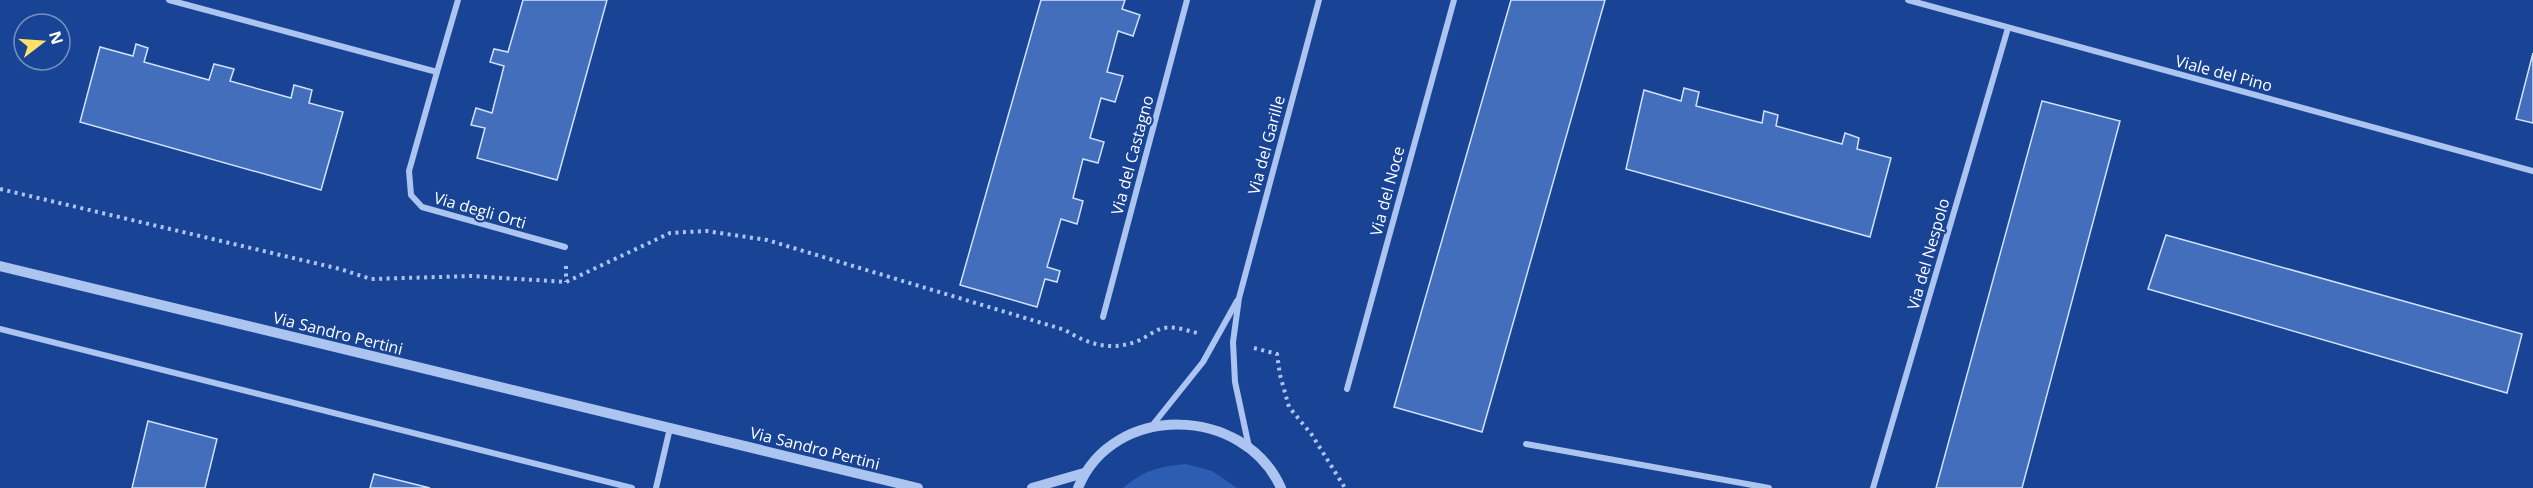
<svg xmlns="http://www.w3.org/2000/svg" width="2533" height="488" viewBox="0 0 2533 488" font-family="'Open Sans',sans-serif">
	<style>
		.green { fill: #2d5db3 }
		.building { fill: #426ebc; stroke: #d2e1fb; stroke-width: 1.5 }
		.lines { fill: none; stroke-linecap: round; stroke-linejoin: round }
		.path { stroke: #abc4f0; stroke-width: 4; stroke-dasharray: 3 4.5; stroke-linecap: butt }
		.minor { stroke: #abc4f0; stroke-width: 6 }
		.tertiary { stroke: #abc4f0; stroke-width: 10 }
		.labels { text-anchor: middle; stroke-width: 4.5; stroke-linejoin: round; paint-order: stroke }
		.street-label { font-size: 16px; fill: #fff; stroke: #194495 }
	</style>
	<rect width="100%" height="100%" fill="#194495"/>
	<path class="green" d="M 1186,464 L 1212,471 L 1237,488 L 1123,488 C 1142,471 1160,466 1186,464 Z"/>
	<g class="building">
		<polygon points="523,0 607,0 557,180 477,158 485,128 471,125 476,108 492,113 504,66 490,62 494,49 508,52"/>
		<polygon points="1041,0 1125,0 1122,9 1140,15 1133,36 1118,31 1107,72 1123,76 1115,102 1101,98 1090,138 1104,142 1098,163 1083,159 1073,198 1083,201 1077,224 1061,219 1047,267 1060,271 1057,282 1045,279 1037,307 960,285"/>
		<polygon points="1511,0 1605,0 1482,432 1394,407"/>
		<polygon points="136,44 148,48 144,62 209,80 214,64 234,69 230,81 291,98 294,85 312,90 309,103 343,112 321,190 80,122 100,47 133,56"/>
		<polygon points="2533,53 2533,123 2516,119"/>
		<polygon points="1684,88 1699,92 1696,106 1762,123 1764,111 1778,115 1776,126 1842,144 1845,133 1859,138 1857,149 1891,158 1870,237 1626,169 1644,90 1681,101"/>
		<polygon points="2042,101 2120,121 2022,488 1936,488"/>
		<polygon points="2166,235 2522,334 2507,393 2148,289"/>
		<polygon points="148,421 217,439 205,488 132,488"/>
		<polygon points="374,474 430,488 370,488"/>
	</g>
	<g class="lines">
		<g class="path">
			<path d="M 0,189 L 340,269 L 371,279 L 472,276 L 566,282 L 670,233 L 706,231 L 767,240 L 1065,330 C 1087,344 1110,351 1135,342 C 1144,339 1152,332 1160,329 C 1172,325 1185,330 1197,333"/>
			<polyline points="566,266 566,282"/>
			<polyline points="1254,348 1277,354 1280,375 1289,407 1312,435 1345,488"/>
		</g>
		<g class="minor">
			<polyline points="169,0 437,72 458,0"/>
			<polyline points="1908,0 2533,171"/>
			<polyline points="437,72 409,171 411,195 422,207 565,247"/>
			<polyline points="1103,317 1187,0"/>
			<polyline points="0,329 632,488"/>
			<polyline points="1347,389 1454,0"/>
			<polyline points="1151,427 1203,362 1237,301"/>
			<polyline points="1526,444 1769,488"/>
			<polyline points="1249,447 1235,382 1233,342 1239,298 1319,0"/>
			<polyline points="656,488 670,428"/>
			<polyline points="1873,488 2008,28"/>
		</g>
		<g class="tertiary">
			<polyline points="0,266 918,488"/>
			<polyline points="1032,488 1084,473"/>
			<path d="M 1078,488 C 1113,402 1244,405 1281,488"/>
		</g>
	</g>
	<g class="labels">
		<g class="street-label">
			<text transform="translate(2224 73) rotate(15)" y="6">Viale del Pino</text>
			<text transform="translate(1266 145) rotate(-75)" y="6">Via del Garille</text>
			<text transform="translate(1132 155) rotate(-75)" y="6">Via del Castagno</text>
			<text transform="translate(1387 191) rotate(-75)" y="6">Via del Noce</text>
			<text transform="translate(480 210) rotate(16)" y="6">Via degli Orti</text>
			<text transform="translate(1928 254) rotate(-74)" y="6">Via del Nespolo</text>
			<text transform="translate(338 333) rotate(14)" y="6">Via Sandro Pertini</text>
			<text transform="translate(815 448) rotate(14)" y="6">Via Sandro Pertini</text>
		</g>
	</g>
	<g transform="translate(42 42) rotate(73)"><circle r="28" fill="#194495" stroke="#758fbf" stroke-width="1.5"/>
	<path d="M0-4.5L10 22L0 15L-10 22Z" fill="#ffe16a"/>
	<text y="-9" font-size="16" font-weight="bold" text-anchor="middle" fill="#ffffff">N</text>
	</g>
</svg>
